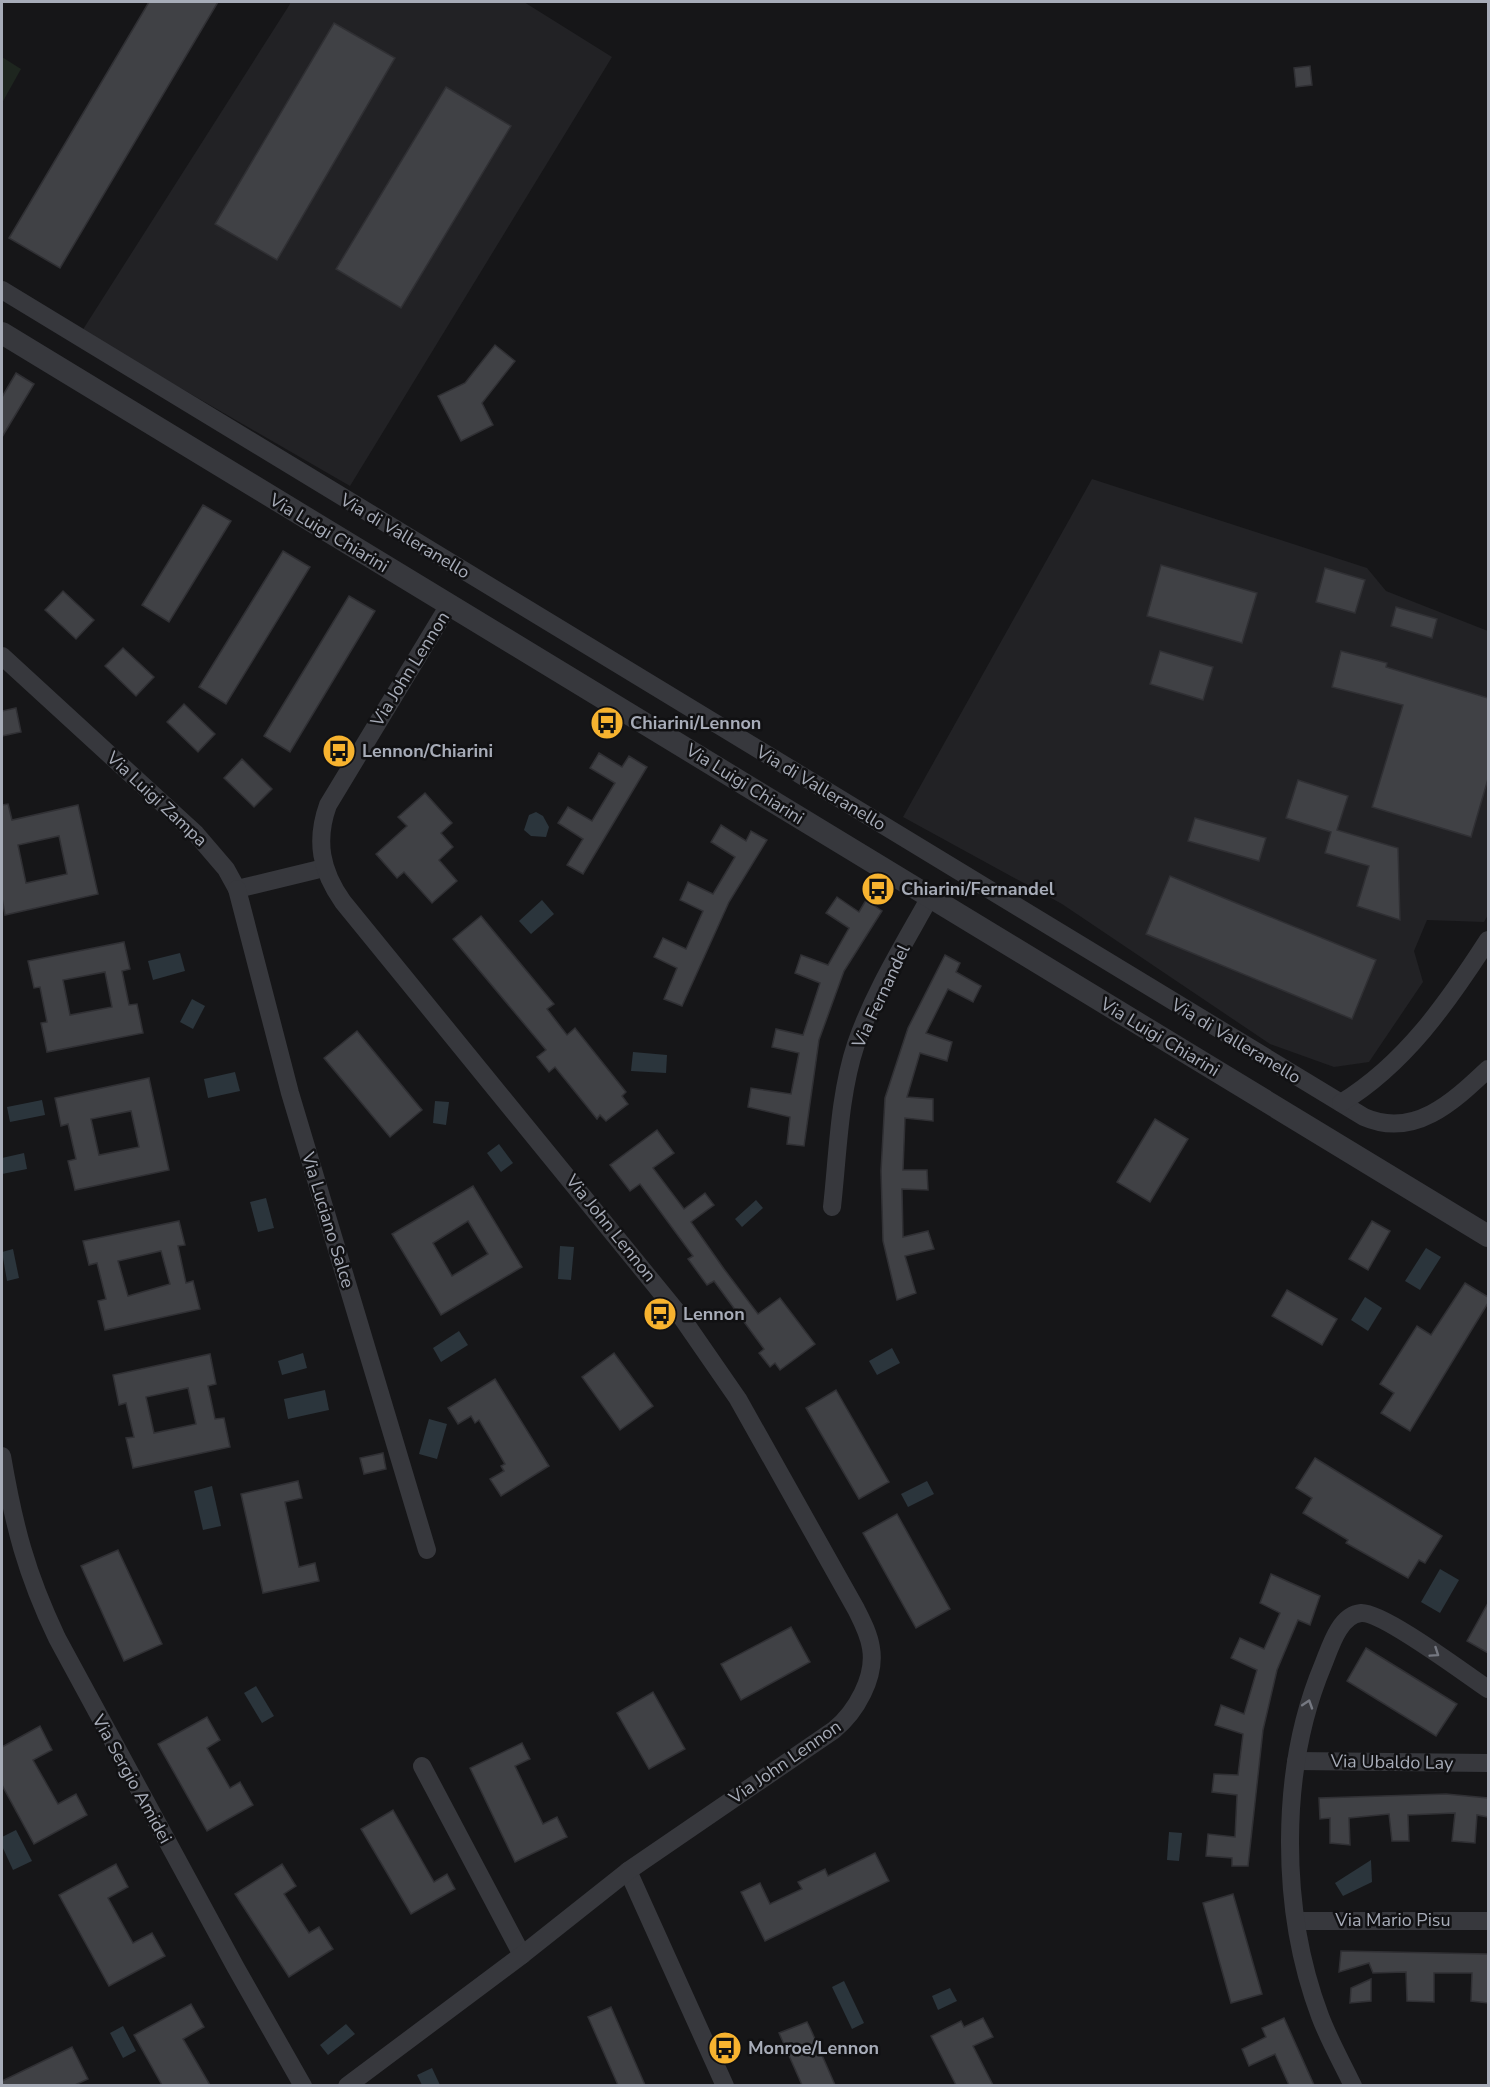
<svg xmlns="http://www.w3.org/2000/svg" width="1490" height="2087" viewBox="0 0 1490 2087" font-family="'Nunito Sans',sans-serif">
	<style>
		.built { fill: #222225 }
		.green { fill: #1e261f }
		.water { fill: #2b353c }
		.building { fill: #404145; stroke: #303034; stroke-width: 1.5; fill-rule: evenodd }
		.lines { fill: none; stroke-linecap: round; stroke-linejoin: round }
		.minor { stroke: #37383d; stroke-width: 18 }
		.tertiary { stroke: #37383d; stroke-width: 22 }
		.oneway { stroke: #757881 }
		.labels { text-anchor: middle; stroke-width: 5; stroke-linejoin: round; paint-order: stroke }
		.street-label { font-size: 18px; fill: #a7acb8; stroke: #111113 }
		.poi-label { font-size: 18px; font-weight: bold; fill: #a7acb8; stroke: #111113; text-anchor: start }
	</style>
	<rect width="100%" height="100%" fill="#161618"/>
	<g class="built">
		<polygon points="290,2 524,2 612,57 350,486 82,331 290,4"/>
		<polygon points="1092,479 1367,568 1386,591 1488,631 1488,915 1484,922 1427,920 1414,951 1423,982 1369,1062 1334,1067 1270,1044 1062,904 903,817"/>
	</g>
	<polygon class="green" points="2,57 21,69 2,103"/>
	<g class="water">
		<polygon points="536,812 543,816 549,827 546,837 531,836 524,830 529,815"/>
		<polygon points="542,900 554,914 531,934 519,921"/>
		<polygon points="180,953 185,971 153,980 148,961"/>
		<polygon points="192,999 205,1006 193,1029 180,1022"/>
		<polygon points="633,1052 667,1055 666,1073 631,1071"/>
		<polygon points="235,1072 240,1091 208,1098 204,1079"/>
		<polygon points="42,1100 45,1115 10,1122 7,1107"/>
		<polygon points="435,1101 449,1102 446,1125 433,1123"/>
		<polygon points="499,1144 513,1163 501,1172 487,1153"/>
		<polygon points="24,1153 27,1169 2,1174 2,1158"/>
		<polygon points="266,1198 274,1228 258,1232 250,1202"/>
		<polygon points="756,1200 763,1208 742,1227 735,1219"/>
		<polygon points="560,1246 574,1247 571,1280 558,1279"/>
		<polygon points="1426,1248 1441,1257 1420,1290 1405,1281"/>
		<polygon points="13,1249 19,1278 7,1281 2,1252"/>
		<polygon points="1365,1297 1382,1308 1368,1331 1351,1320"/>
		<polygon points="459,1331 468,1345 441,1362 433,1348"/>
		<polygon points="892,1348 900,1363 877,1375 869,1361"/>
		<polygon points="303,1353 307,1368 282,1375 278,1361"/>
		<polygon points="325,1390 329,1410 288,1419 284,1399"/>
		<polygon points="429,1419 447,1424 437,1459 419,1454"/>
		<polygon points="927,1481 934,1494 908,1507 901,1494"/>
		<polygon points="212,1486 221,1526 203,1530 194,1491"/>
		<polygon points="1440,1569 1459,1580 1440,1613 1421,1602"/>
		<polygon points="256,1686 274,1716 262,1723 244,1693"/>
		<polygon points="16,1830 32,1861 13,1870 2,1846 2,1837"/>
		<polygon points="1169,1832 1182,1833 1179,1861 1167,1860"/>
		<polygon points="1371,1860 1372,1882 1343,1896 1335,1883"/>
		<polygon points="844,1981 864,2023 852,2029 832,1987"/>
		<polygon points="950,1988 957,2001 938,2010 932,1996"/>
		<polygon points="346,2024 355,2034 328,2055 320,2045"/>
		<polygon points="123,2026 136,2051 123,2058 110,2033"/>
		<polygon points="432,2068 440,2085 422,2085 417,2075"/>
	</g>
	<g class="building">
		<polygon points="149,2 218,2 60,268 9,238"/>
		<polygon points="334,23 395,58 277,260 215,224"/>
		<polygon points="1310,66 1312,85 1296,87 1294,68"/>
		<polygon points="446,87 511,126 401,308 336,269"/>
		<polygon points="495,345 515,361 482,403 493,425 461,441 438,396 465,383"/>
		<polygon points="16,373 34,384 2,437 2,397"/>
		<polygon points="203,505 231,521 169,622 142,605"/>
		<polygon points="283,551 310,567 226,704 199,687"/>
		<polygon points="1161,565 1257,593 1242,643 1147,616"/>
		<polygon points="1325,568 1365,580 1355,613 1316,602"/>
		<polygon points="63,591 94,620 76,639 45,610"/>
		<polygon points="349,596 375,611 290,752 264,736"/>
		<polygon points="1396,607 1437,619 1432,638 1391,626"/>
		<polygon points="123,648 154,677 136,696 105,666"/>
		<polygon points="1160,651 1213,667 1203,700 1150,684"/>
		<polygon points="1341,651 1387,663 1386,667 1488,698 1488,779 1471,837 1372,807 1403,705 1332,687"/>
		<polygon points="184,704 215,734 198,752 167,722"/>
		<polygon points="16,708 21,732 2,736 2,711"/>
		<polygon points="599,753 622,767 629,756 647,767 583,874 567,865 583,839 558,823 568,807 592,821 615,783 590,768"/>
		<polygon points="242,759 272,789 254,807 224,778"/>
		<polygon points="1298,780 1348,796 1337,830 1398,848 1400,920 1357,906 1369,866 1325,853 1331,832 1286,818"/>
		<polygon points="425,793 452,823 441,833 453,847 439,860 457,881 432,903 404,872 397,878 376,854 407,826 398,817"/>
		<path d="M 8,804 L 12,820 L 78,805 L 98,894 L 5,915 L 2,898 L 2,805 ZM 59,836 L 67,874 L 26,883 L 18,845 Z"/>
		<polygon points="1195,818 1266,838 1259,861 1188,841"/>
		<polygon points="721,825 746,841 751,831 767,840 729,902 682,1006 664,999 677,968 654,957 663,938 686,949 703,911 680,900 688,882 713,894 735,857 711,842"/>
		<polygon points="1170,876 1376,960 1352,1019 1146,934"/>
		<polygon points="837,897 859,912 866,900 882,911 844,971 819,1040 804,1146 787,1144 790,1117 748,1107 751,1088 791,1094 799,1053 772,1047 776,1029 803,1035 820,983 795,973 801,955 828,965 849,928 826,913"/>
		<polygon points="481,916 554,1004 547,1009 567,1035 575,1028 626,1092 622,1096 628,1104 606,1121 600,1115 597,1119 555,1067 549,1072 537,1057 546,1050 453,939"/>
		<path d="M 124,942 L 130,969 L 122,971 L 129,1005 L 137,1004 L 143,1033 L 47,1052 L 41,1023 L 47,1022 L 40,987 L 34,988 L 28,961 ZM 105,972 L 112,1007 L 70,1015 L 63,980 Z"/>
		<polygon points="945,955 960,963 956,972 981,986 973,1002 948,989 926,1033 952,1042 947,1061 920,1053 907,1097 933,1099 933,1121 905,1118 903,1170 927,1170 928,1190 902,1189 903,1237 928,1231 934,1249 905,1256 916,1293 897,1300 883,1241 881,1171 885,1098 908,1028"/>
		<polygon points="357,1031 422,1110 390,1137 324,1058"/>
		<path d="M 149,1078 L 169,1170 L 75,1190 L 68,1161 L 76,1159 L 68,1124 L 61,1126 L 55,1098 ZM 131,1111 L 139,1147 L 99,1155 L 91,1119 Z"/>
		<polygon points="1155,1119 1188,1139 1150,1202 1117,1182"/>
		<polygon points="657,1130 674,1153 653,1168 684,1209 705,1193 714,1205 691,1222 724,1269 758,1314 780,1298 815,1344 780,1370 775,1363 770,1367 759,1353 764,1349 714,1281 707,1285 688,1259 693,1256 640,1184 630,1191 610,1165"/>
		<path d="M 473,1186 L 522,1267 L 441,1315 L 392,1234 ZM 468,1221 L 488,1254 L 452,1276 L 433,1243 Z"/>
		<path d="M 179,1221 L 185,1245 L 178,1246 L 186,1283 L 193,1281 L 200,1309 L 105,1330 L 98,1301 L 106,1299 L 97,1263 L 89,1265 L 83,1241 ZM 161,1251 L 170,1284 L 128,1296 L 118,1261 Z"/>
		<polygon points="1372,1221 1390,1231 1368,1270 1349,1259"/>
		<polygon points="1465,1283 1488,1297 1488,1303 1410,1431 1381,1413 1394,1393 1380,1384 1417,1326 1431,1335"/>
		<polygon points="1287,1290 1337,1319 1322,1345 1272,1316"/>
		<polygon points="614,1353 653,1406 620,1430 582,1377"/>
		<path d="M 210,1354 L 216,1384 L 208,1386 L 215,1419 L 224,1418 L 230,1447 L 133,1468 L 126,1438 L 134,1437 L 126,1403 L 119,1405 L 113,1375 ZM 188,1388 L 196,1424 L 154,1433 L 146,1397 Z"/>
		<polygon points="495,1379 549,1466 501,1496 490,1479 504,1471 501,1466 505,1464 479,1420 475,1423 471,1416 458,1424 448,1408"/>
		<polygon points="836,1390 889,1482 859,1499 806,1408"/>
		<polygon points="383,1453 386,1469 364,1474 360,1458"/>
		<polygon points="1315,1458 1442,1536 1425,1563 1419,1560 1408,1578 1346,1543 1348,1540 1303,1513 1312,1498 1296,1488"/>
		<polygon points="298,1481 302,1498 285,1502 299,1567 315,1563 319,1581 263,1593 241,1494"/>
		<polygon points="897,1514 950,1609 916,1628 863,1533"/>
		<polygon points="118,1550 162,1644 124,1661 81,1566"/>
		<polygon points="1271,1574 1320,1596 1310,1625 1298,1620 1277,1670 1263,1730 1248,1866 1232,1866 1232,1858 1206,1856 1208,1834 1235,1837 1237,1795 1212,1792 1214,1774 1238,1775 1243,1734 1215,1725 1221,1705 1244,1714 1257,1670 1231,1658 1240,1638 1264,1649 1280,1613 1260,1603"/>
		<polygon points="1488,1603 1488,1653 1467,1641"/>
		<polygon points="791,1627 810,1662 741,1700 721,1664"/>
		<polygon points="1366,1648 1457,1704 1436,1736 1347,1681"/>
		<polygon points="653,1692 685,1749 649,1769 617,1713"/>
		<polygon points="207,1717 220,1740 207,1748 230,1788 240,1782 253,1805 207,1831 158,1744"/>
		<polygon points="40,1726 52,1750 33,1760 58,1804 76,1794 87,1815 34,1844 2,1785 2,1747"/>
		<polygon points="522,1743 530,1759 515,1766 543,1824 557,1817 567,1837 515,1862 470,1768"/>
		<polygon points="1446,1794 1488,1798 1488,1817 1477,1815 1475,1843 1452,1841 1455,1813 1408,1815 1409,1841 1392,1841 1389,1814 1349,1818 1350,1845 1330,1843 1330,1818 1320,1819 1319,1798"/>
		<polygon points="393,1810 434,1882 447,1874 455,1889 411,1914 361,1829"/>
		<polygon points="875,1853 889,1881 765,1941 741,1892 760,1883 770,1904 802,1889 798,1882 825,1869 828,1876"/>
		<polygon points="116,1864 128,1887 108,1898 133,1943 152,1933 165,1956 109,1986 59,1895"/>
		<polygon points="282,1864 296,1886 284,1894 309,1933 319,1927 333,1949 289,1977 235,1894"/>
		<polygon points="1233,1894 1262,1994 1231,2003 1203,1903"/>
		<polygon points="1341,1951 1488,1954 1488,2003 1471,2001 1472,1973 1434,1973 1434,2002 1407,2001 1406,1972 1373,1973 1369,1963 1339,1972"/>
		<polygon points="1371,1979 1371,2001 1350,2003 1351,1988"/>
		<polygon points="191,2004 204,2027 183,2039 210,2085 162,2085 134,2035"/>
		<polygon points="611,2007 645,2085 618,2085 588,2017"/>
		<polygon points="983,2018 993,2037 973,2046 993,2085 956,2085 931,2036 961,2021 964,2027"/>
		<polygon points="1284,2018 1314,2085 1289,2085 1275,2054 1249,2066 1242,2049 1266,2037 1262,2028"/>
		<polygon points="807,2022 811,2030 835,2085 802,2085 779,2033"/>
		<polygon points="72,2047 88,2079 75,2085 2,2085 2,2081"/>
	</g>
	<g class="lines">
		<g class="minor">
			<path d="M 2,290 L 1364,1117 C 1414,1139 1453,1102 1488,1069"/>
			<polyline points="2,656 196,834 226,869 237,889 324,868"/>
			<polyline points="237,889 290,1093 427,1550"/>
			<path d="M 1341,1103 C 1405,1064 1448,1002 1488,940"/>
			<path d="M 832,1207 C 838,1153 839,1095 856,1044 C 874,992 904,944 930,897"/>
			<path d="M 2,1456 C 14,1526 26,1573 57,1638 L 236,1968 L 303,2086"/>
			<polyline points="1296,1761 1488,1763"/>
			<polyline points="422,1766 522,1955"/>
			<polyline points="628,1871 725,2086"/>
			<polyline points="1297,1921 1488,1921"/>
			<path d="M 347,2086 L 522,1955 L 628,1871 L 834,1730 C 856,1712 876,1677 871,1648 C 869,1634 862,1621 856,1609 L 738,1399 L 682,1318 L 343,902 C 321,871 315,841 328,805 L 449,605"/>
			<path d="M 1353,2086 C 1342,2063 1329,2040 1320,2016 C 1280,1910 1279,1770 1323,1665 C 1330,1648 1339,1615 1361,1613 C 1382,1611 1467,1675 1488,1689"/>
		</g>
		<polyline class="tertiary" points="2,333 1488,1236"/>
	</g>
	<defs><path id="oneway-chevron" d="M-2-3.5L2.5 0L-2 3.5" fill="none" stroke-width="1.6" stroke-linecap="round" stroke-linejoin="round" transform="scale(1.5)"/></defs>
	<g class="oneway">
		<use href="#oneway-chevron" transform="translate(1435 1653) rotate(34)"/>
		<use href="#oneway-chevron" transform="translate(1308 1704) rotate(-72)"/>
	</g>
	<defs>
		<symbol id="bus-disc" viewBox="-11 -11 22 22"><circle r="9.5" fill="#f7b32f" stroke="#111113"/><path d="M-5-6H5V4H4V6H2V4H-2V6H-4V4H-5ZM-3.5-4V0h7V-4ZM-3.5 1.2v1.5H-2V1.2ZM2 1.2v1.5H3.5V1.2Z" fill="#111"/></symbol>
	</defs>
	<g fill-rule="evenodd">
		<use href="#bus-disc" x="588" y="704" width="38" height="38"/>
		<use href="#bus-disc" x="320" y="732" width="38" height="38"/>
		<use href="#bus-disc" x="859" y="870" width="38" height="38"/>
		<use href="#bus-disc" x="641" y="1295" width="38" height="38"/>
		<use href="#bus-disc" x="706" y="2029" width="38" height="38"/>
	</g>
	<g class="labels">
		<g class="street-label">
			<text transform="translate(329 533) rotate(31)" y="6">Via Luigi Chiarini</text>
			<text transform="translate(405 536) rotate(31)" y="6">Via di Valleranello</text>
			<text transform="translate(410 669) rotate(-58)" y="6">Via John Lennon</text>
			<text transform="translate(745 784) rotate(32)" y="6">Via Luigi Chiarini</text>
			<text transform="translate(821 788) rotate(31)" y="6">Via di Valleranello</text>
			<text transform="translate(157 799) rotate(43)" y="6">Via Luigi Zampa</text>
			<text transform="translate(881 996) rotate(-65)" y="6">Via Fernandel</text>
			<text transform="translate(1160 1037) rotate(31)" y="6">Via Luigi Chiarini</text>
			<text transform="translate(1236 1041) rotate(31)" y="6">Via di Valleranello</text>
			<text transform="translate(328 1220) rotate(73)" y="6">Via Luciano Salce</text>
			<text transform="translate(611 1228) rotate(51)" y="6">Via John Lennon</text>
			<text transform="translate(785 1762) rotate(-35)" y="6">Via John Lennon</text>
			<text transform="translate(1392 1762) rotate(1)" y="6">Via Ubaldo Lay</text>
			<text transform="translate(132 1779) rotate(61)" y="6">Via Sergio Amidei</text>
			<text x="1393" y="1926">Via Mario Pisu</text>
		</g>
		<g class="poi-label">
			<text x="630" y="729">Chiarini/Lennon</text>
			<text x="362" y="757">Lennon/Chiarini</text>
			<text x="901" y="895">Chiarini/Fernandel</text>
			<text x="683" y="1320">Lennon</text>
			<text x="748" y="2054">Monroe/Lennon</text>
		</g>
	</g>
	<rect width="1490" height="2087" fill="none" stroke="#a7acb8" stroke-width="6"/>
</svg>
